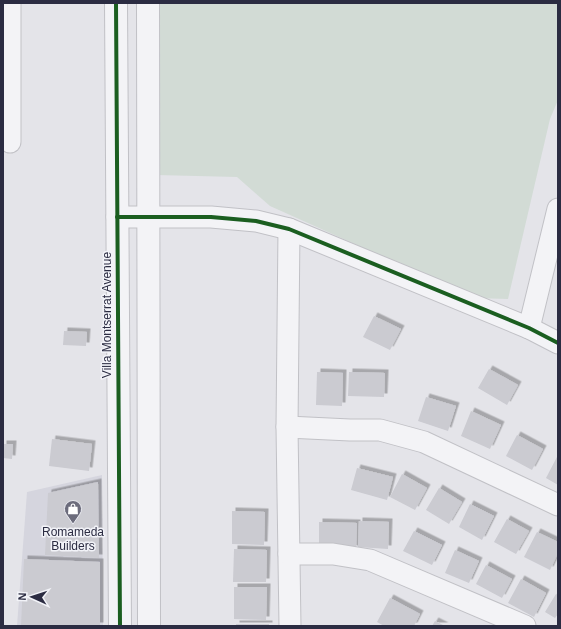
<svg xmlns="http://www.w3.org/2000/svg" width="561" height="629" viewBox="0 0 561 629" font-family="Helvetica,sans-serif">
	<style>
		.built { fill: #d5d5de }
		.green { fill: #d2dbd5 }
		.building { fill: #cbcbd1; filter: url(#shadow) }
		.lines { fill: none; stroke-linecap: round; stroke-linejoin: round }
		.minor-casing { stroke: #c1c1c6; stroke-width: 23 }
		.tertiary-casing { stroke: #c1c1c6; stroke-width: 24 }
		.minor { stroke: #f3f3f6; stroke-width: 21 }
		.tertiary { stroke: #f3f3f6; stroke-width: 22 }
		.cycleway-casing { stroke: #f2f3f8; stroke-width: 6 }
		.cycleway { stroke: #1b5e20; stroke-width: 4 }
		.labels { text-anchor: middle; stroke-width: 3; stroke-linejoin: round; paint-order: stroke }
		.street-label { font-size: 12px; fill: #2b2c42; stroke: #f2f3f8 }
		.poi-label { font-size: 12px; fill: #2b2c42; stroke: #f2f3f8 }
	</style>
	<defs>
		<filter id="shadow"><feDropShadow dx="3.5" dy="-3.5" stdDeviation="0" flood-color="#0004"/></filter>
	</defs>
	<rect width="100%" height="100%" fill="#e4e4e9"/>
	<polygon class="built" points="102,475 103,626 17,626 27,492"/>
	<polygon class="green" points="157,3 558,3 558,100 550,119 508,299 475,298 270,206 237,177 156,175"/>
	<g class="building">
		<polygon points="374,316 401,329 390,350 363,337"/>
		<polygon points="64,331 87,332 86,346 63,345"/>
		<polygon points="489,369 518,385 507,405 478,388"/>
		<polygon points="317,372 343,373 342,406 316,405"/>
		<polygon points="349,372 385,373 384,397 348,396"/>
		<polygon points="426,397 456,406 448,431 418,421"/>
		<polygon points="471,411 501,425 490,449 461,436"/>
		<polygon points="517,435 543,449 532,470 506,456"/>
		<polygon points="52,439 92,444 89,471 49,466"/>
		<polygon points="3,444 13,444 12,459 3,458"/>
		<polygon points="558,455 558,485 546,478"/>
		<polygon points="357,468 393,477 387,500 351,490"/>
		<polygon points="402,474 427,488 415,510 390,497"/>
		<polygon points="98,482 99,558 45,555 48,493"/>
		<polygon points="439,488 462,502 449,524 426,510"/>
		<polygon points="470,504 494,516 482,540 459,527"/>
		<polygon points="232,511 265,512 264,545 232,544"/>
		<polygon points="507,519 529,531 516,554 494,542"/>
		<polygon points="359,521 389,522 388,549 358,547"/>
		<polygon points="319,522 357,523 356,549 319,548"/>
		<polygon points="414,531 442,545 432,565 403,551"/>
		<polygon points="537,532 558,542 558,553 550,570 524,557"/>
		<polygon points="234,549 267,550 266,582 233,582"/>
		<polygon points="455,550 479,561 469,583 445,573"/>
		<polygon points="24,559 100,562 100,626 21,626"/>
		<polygon points="486,565 512,579 502,598 476,584"/>
		<polygon points="521,579 546,593 534,617 508,603"/>
		<polygon points="234,587 267,587 266,620 234,619"/>
		<polygon points="556,594 558,595 558,614 555,618 545,612"/>
		<polygon points="390,598 420,614 414,626 384,626 377,622"/>
		<polygon points="435,621 445,626 432,626"/>
		<rect x="236" y="624" width="33" height="2"/>
	</g>
	<g class="lines">
		<defs>
			<g id="minor">
				<polyline points="10,142 10,3"/>
				<polyline points="117,217 211,217 256,221 289,229 529,328 558,343"/>
				<polyline points="289,229 287,427 290,626"/>
				<polyline points="529,328 558,209"/>
				<polyline points="287,427 350,430 380,430 424,442 558,505"/>
				<polyline points="289,554 333,554 370,560 525,626"/>
			</g>
			<g id="tertiary">
				<polyline points="116,3 120,626"/>
				<polyline points="148,3 149,626"/>
			</g>
		</defs>
		<use href="#minor" class="minor-casing"/>
		<use href="#tertiary" class="tertiary-casing"/>
		<use href="#minor" class="minor"/>
		<use href="#tertiary" class="tertiary"/>
		<defs>
			<g id="cycleway">
				<polyline points="116,3 120,626"/>
				<polyline points="117,217 211,217 256,221 289,229 529,328 558,343"/>
			</g>
		</defs>
		<use href="#cycleway" class="cycleway-casing"/>
		<use href="#cycleway" class="cycleway"/>
	</g>
	<defs>
		<symbol id="shop-pin" viewBox="-11 -11 22 30"><path d="M0 17L-7.5 6A9.5 9.5 0 1 1 7.5 6Z" fill="#6c6c7c" stroke="#f2f3f8"/><path d="M-5-2.5h2.3a2.7 3.5 0 0 1 5.4 0H5L5.5 6h-11ZM-1.5-2.5h3a1.5 2.3 0 0 0-3 0Z" fill="#fff"/></symbol>
	</defs>
	<g fill-rule="evenodd">
		<use href="#shop-pin" x="63" y="499" width="20" height="27"/>
	</g>
	<g class="labels">
		<g class="street-label">
			<text transform="translate(107 315) rotate(-90)" y="4">Villa Montserrat Avenue</text>
		</g>
		<g class="poi-label">
			<text x="73" y="536">Romameda<tspan x="73" dy="14">Builders</tspan></text>
		</g>
	</g>
	<rect width="561" height="629" fill="none" stroke="#2b2c42" stroke-width="8"/>
	<g transform="translate(32 597) rotate(273)" stroke="#f2f3f8" stroke-width="3" paint-order="stroke">
	<path d="M0-3L7 15L0 10L-7 15Z" fill="#2b2c42"/>
	<text y="-6" font-size="11" font-weight="bold" text-anchor="middle" fill="#2b2c42">N</text>
	</g>
</svg>
